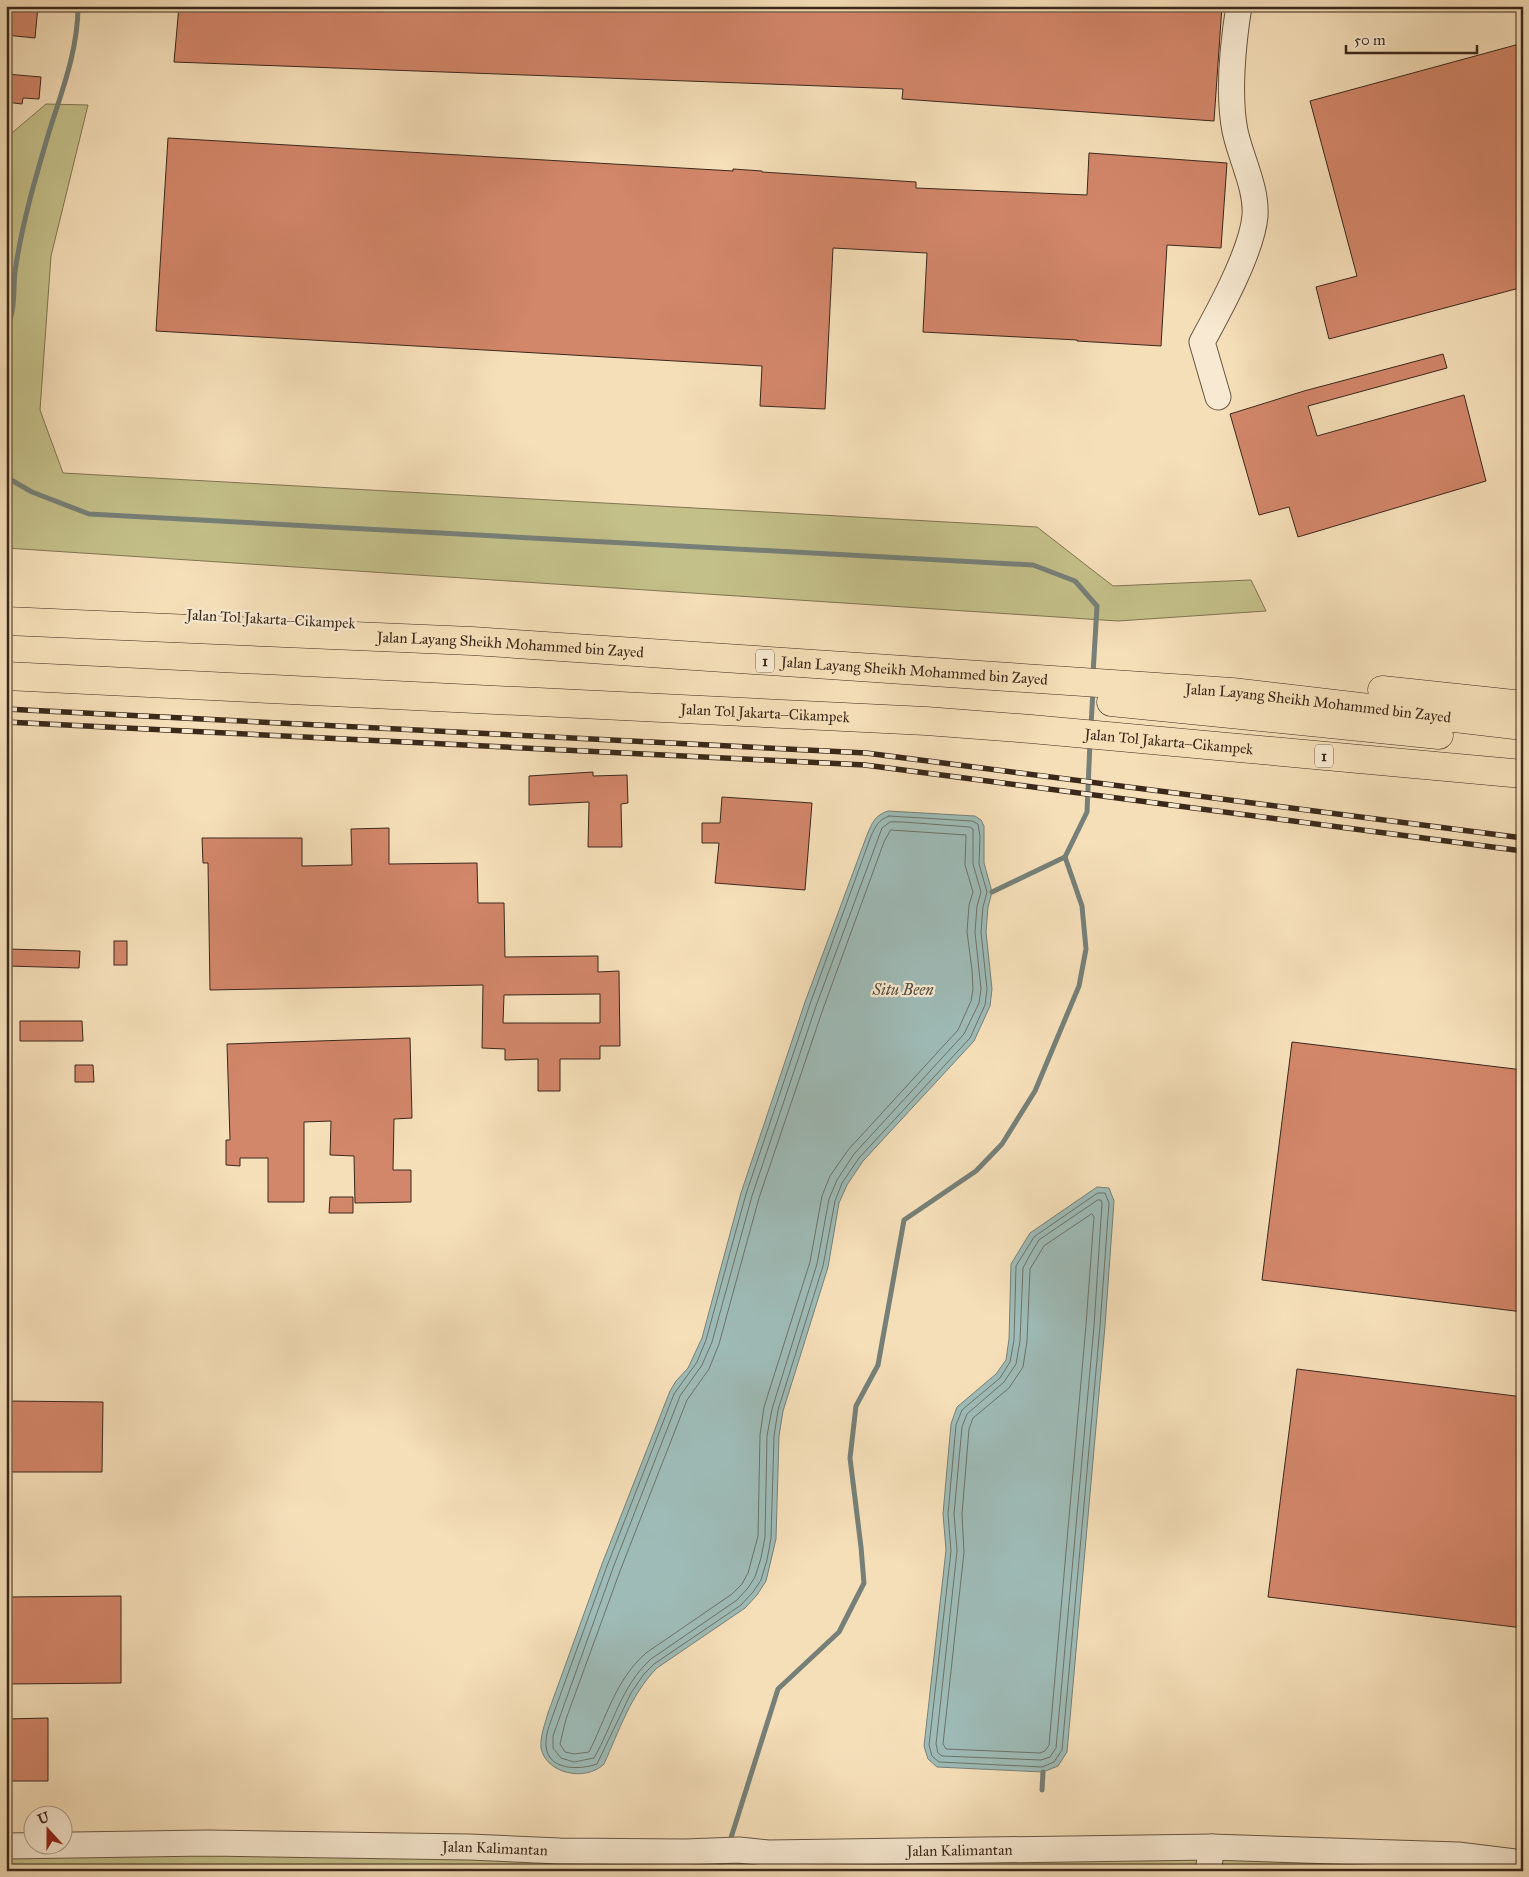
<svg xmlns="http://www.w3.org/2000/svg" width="1529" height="1877" viewBox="0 0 1529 1877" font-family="'IM FELL Great Primer',serif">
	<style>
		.green { fill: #c4c08a; stroke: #807452 }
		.water { fill: #9ebbb7; stroke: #768078 }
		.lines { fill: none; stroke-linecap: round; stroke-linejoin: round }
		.shore { stroke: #6c7268; stroke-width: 1 }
		.stream { stroke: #768078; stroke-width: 5 }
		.building { fill: #d2866a; stroke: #3b281a; fill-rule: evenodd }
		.minor-casing { stroke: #6a5642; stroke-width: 27 }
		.highway-casing { stroke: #3b281a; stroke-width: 29 }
		.minor { stroke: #f8ead2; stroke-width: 25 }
		.highway { stroke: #f5dfb9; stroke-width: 28 }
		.rail-casing { stroke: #3b281a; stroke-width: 5.5 }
		.rail { stroke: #f8ead2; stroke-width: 4; stroke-dasharray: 11; stroke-linecap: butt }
		.labels { text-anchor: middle; stroke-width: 4.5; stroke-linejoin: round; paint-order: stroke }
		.shield { fill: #f8ead2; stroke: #746251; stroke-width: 1 }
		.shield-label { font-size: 14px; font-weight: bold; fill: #3b281a }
		.street-label { font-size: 15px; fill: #3b281a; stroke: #f8ead2 }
		.water-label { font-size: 16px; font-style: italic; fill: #544d41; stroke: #f8ead2 }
	</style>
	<rect width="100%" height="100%" fill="#f5dfb9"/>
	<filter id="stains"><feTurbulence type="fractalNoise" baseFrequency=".004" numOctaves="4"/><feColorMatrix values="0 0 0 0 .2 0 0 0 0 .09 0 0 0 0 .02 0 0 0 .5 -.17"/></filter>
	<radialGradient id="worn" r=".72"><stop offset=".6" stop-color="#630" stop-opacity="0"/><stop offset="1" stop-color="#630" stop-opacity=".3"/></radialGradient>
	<g class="green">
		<polygon points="46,104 88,105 51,256 40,410 63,473 1037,527 1113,586 1251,580 1266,611 1118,621 6,548 6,138"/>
		<polygon points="1171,1848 1523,1871 6,1871 6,1851"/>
	</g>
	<g class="water">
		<path d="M 888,811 L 975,816 L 981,820 L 984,826 L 984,863 L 992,892 L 988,907 L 986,932 L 992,989 L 990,1006 L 974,1041 L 863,1161 L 847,1185 L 839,1203 L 828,1267 L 783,1411 L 779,1436 L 776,1539 L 766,1581 L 757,1595 L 745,1608 L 657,1668 C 631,1694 619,1731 604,1764 C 586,1782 546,1774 541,1748 C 540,1736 545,1724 548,1713 L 602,1564 L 670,1391 L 676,1381 L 688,1368 L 702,1338 L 741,1193 L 805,1002 L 867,835 C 872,823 875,815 888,811 Z"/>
		<polygon points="1097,1187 1109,1188 1114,1201 1105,1326 1067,1752 1058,1766 1043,1772 937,1767 928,1759 924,1746 946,1550 943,1514 951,1424 957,1407 996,1374 1006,1360 1009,1339 1011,1264 1030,1233"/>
	</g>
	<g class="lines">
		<g class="shore">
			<path d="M 889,816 L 972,821 L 978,824 L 980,836 L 979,864 L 987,892 L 983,907 L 981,932 L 987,989 L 985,1005 L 970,1038 L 859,1158 L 842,1183 L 835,1201 L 823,1266 L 778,1410 L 774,1436 L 771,1538 L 767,1560 L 761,1580 L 753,1592 L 741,1605 L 654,1664 L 644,1674 L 631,1693 L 597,1764 C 580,1770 548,1771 546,1746 C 545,1735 550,1724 553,1715 L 607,1566 L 674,1394 L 697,1362 L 706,1340 L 746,1194 L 810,1004 L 871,836 C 876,826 878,820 889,816 Z"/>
			<path d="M 903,822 L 970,827 L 973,829 L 973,864 L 981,892 L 977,906 L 975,932 L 981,989 L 979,1003 L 964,1034 L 854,1154 L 837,1180 L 829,1199 L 817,1264 L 772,1409 L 767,1436 L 765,1537 L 761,1558 L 755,1577 L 748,1588 L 737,1600 L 651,1659 C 621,1686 613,1725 594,1758 L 574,1762 L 561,1758 L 553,1748 L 553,1736 L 613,1568 L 680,1396 L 702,1365 L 712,1342 L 752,1196 L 816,1006 L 882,828 L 890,822 Z"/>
			<path d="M 891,830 L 966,835 L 965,865 L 973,892 L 969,905 L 967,932 L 972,970 L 973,989 L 971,1001 L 958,1030 L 848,1150 L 830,1176 L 822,1196 L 810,1262 L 764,1407 L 760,1435 L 758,1536 L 748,1573 L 742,1584 L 732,1594 L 646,1653 C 616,1679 606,1718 589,1752 L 574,1754 L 565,1752 L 560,1744 L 566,1719 L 620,1571 L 687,1400 L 709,1369 L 719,1344 L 759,1198 L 823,1009 L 884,842 Z"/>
			<polygon points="1098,1193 1105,1193 1109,1203 1100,1326 1062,1750 1054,1762 1042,1767 939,1762 932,1756 929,1745 951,1551 948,1514 956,1425 962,1410 1000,1378 1010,1362 1014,1340 1016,1266 1034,1237"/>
			<polygon points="1098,1200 1101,1200 1102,1204 1094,1326 1056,1748 1050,1757 1041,1760 942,1756 938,1753 936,1744 957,1551 954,1514 962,1427 967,1414 1004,1382 1016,1364 1020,1341 1023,1268 1031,1253 1039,1240"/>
			<polygon points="1092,1214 1094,1217 1086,1325 1049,1745 1045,1751 1040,1753 946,1749 943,1744 964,1552 962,1514 969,1429 973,1418 1009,1388 1023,1367 1027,1341 1030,1269 1044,1246"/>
		</g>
		<g class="stream">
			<path d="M 6,328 C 17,310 12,285 16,265 C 23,220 36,176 49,132 C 62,91 78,50 78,6"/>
			<polyline points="6,477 32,492 89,514 1033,565 1075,581 1097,606 1093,674"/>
			<polyline points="1091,726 1093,690"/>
			<polyline points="992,892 1065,857"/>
			<polyline points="1042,1790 1043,1772"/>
			<polyline points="729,1844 778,1689 839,1632 864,1583 861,1547 850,1458 856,1406 878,1365 904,1220 976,1171 1002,1144 1035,1091 1079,986 1086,949 1082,906 1065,857 1087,812 1090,742"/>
			<polyline points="718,1871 723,1858"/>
		</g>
	</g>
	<g class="building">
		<polygon points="6,6 38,6 35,38 6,35"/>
		<polygon points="179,6 1222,6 1214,121 902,99 903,89 174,62"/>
		<polygon points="1523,43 1523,287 1329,339 1316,287 1357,276 1310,101"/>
		<polygon points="6,74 41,77 39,99 23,98 22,104 6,102"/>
		<polygon points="168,138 733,171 733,169 762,171 762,172 916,182 916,188 1087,195 1089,153 1227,163 1221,248 1167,245 1161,346 1077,341 1077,340 923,332 927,253 833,248 825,409 760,406 762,366 156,331"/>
		<polygon points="1443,354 1447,368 1308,406 1317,436 1464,395 1486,481 1298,537 1289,507 1259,515 1230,414 1304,391"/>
		<polygon points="593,772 593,776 627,775 628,803 621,804 622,847 588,847 589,802 529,805 529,776"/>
		<polygon points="722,797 812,803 805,890 715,883 719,843 702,843 702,823 720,823"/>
		<path d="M 389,828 L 389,864 L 477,863 L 478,903 L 504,903 L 505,957 L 598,956 L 598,972 L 619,971 L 620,1046 L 600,1046 L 600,1059 L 560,1059 L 560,1091 L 538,1091 L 538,1059 L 505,1060 L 505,1049 L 482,1048 L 483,985 L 210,990 L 208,863 L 203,863 L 202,838 L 302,838 L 302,866 L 352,865 L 351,829 ZM 600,994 L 600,1023 L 503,1023 L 504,995 Z"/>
		<rect x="114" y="941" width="13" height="24"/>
		<polygon points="6,949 80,951 79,968 6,966"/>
		<polygon points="20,1021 82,1021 83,1041 20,1041"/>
		<polygon points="410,1038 412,1118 394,1119 393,1170 411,1170 411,1202 355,1203 354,1156 330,1155 331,1121 304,1122 304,1202 268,1202 268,1158 240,1158 240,1166 226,1165 226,1140 230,1140 227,1044"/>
		<polygon points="1292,1042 1523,1070 1523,1312 1262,1280"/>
		<polygon points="75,1065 93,1065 94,1082 75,1082"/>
		<polygon points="330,1197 353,1197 353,1213 329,1213"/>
		<polygon points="1297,1369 1523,1397 1523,1628 1268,1597"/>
		<polygon points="6,1401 103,1402 102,1472 6,1472"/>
		<polygon points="121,1596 121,1683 6,1684 6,1597"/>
		<polygon points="48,1718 48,1781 6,1781 6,1719"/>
	</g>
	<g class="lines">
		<defs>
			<g id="minor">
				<path d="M 1218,397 L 1202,342 C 1219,311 1252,251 1255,216 C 1257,188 1241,159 1235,131 C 1228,95 1233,43 1239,6"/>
				<path id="s1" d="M 6,1846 L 208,1843 L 469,1847 L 560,1851 L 685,1852 L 739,1850 L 768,1853 L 1212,1847 L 1458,1855 L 1523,1863"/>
				<polyline points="1208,1871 1212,1847"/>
			</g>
			<g id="highway">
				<path id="s2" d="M 6,621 L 472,641 L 1232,692 L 1523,726"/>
				<path id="s3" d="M 6,676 L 926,721 L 1031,729 L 1523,774"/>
				<polyline points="1382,690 1523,705"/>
				<polyline points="1111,702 1439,735"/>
			</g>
		</defs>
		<use href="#minor" class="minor-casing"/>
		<use href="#highway" class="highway-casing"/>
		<use href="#minor" class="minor"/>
		<use href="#highway" class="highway"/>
		<defs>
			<g id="rail">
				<polyline points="6,709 866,753 1523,838"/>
				<polyline points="6,722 865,765 1523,851"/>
			</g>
		</defs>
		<use href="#rail" class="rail-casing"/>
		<use href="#rail" class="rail"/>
	</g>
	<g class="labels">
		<g class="shield">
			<rect x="756" y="649.5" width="18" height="23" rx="4"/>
			<rect x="1315" y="744.5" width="18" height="23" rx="4"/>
		</g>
		<g class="shield-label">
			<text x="765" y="666">1</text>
			<text x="1324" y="761">1</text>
		</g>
		<g class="street-label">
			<text transform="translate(271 619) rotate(3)" y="5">Jalan Tol Jakarta–Cikampek</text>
			<text dy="5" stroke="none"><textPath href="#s2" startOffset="505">Jalan Layang Sheikh Mohammed bin Zayed</textPath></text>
			<text dy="5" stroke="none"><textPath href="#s2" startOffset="910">Jalan Layang Sheikh Mohammed bin Zayed</textPath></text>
			<text dy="5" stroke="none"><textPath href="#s2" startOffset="1315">Jalan Layang Sheikh Mohammed bin Zayed</textPath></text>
			<text dy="5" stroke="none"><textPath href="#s3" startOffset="760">Jalan Tol Jakarta–Cikampek</textPath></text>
			<text dy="5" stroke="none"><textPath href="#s3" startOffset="1165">Jalan Tol Jakarta–Cikampek</textPath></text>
			<text dy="5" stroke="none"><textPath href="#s1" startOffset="489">Jalan Kalimantan</textPath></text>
			<text dy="5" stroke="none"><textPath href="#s1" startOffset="954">Jalan Kalimantan</textPath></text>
		</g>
		<g class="water-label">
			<text x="903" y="995">Situ Been</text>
		</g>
	</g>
	<rect width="1529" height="1877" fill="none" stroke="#f5dfb9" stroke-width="25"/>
	<rect x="8" y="8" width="1514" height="1862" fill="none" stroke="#3b281a" stroke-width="2.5"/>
	<rect x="12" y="12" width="1504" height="1852" fill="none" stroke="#3b281a"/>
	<g transform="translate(48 1830) rotate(339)"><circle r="24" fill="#f8ead2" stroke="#ac9c88"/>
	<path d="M0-4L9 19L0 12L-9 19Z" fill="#8f2418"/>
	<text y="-8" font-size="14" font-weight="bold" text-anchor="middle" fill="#3b281a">U</text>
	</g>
	<path d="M1346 45v8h131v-8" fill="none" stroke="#3b281a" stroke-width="2.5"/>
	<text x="1354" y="45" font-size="15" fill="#3b281a" stroke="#f8ead2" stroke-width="4" paint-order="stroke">50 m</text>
	<rect width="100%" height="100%" filter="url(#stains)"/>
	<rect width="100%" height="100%" fill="url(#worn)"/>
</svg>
